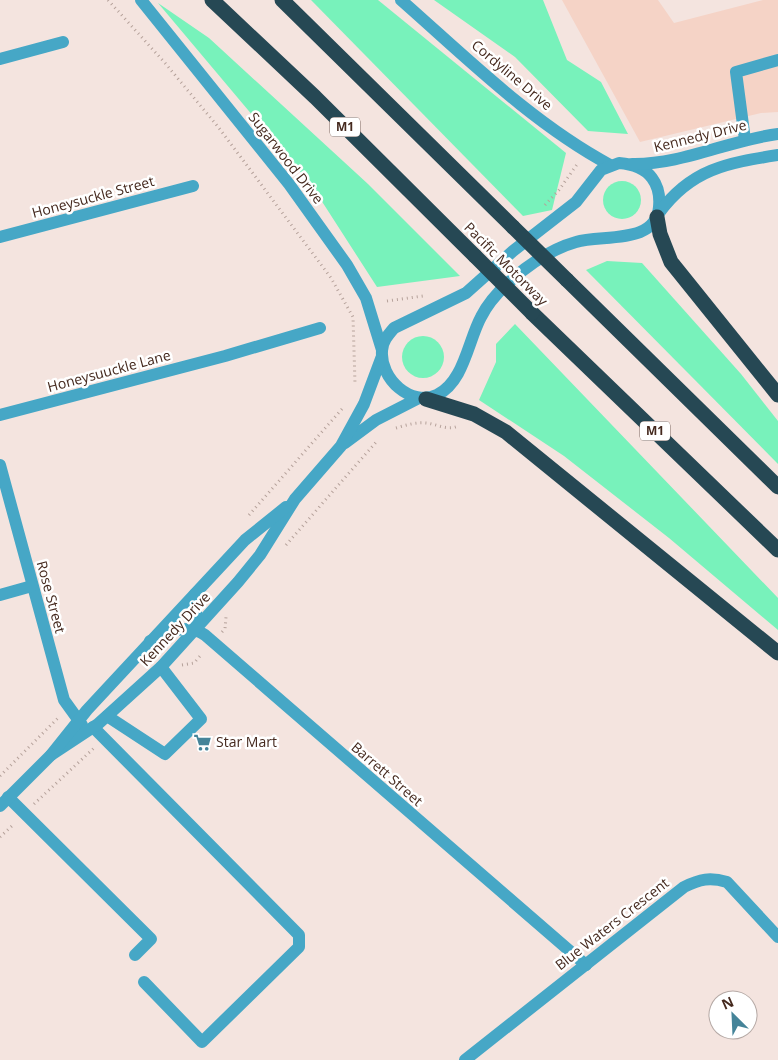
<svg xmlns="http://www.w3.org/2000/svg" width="778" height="1060" viewBox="0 0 778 1060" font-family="'Open Sans',sans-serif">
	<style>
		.built { fill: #f5d3c6 }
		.green { fill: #78f2bb }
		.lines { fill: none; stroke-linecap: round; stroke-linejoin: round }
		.path { stroke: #b5a19a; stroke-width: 3; stroke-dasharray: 1 4; stroke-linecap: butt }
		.minor { stroke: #46a7c6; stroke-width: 12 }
		.highway { stroke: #264854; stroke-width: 15 }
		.highway-bridge { stroke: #264854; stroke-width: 15 }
		.labels { text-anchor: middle; stroke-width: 5; stroke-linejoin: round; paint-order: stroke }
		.shield { fill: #fff; stroke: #7d6962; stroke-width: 1 }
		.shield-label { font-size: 12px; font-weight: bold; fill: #45291e }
		.street-label { font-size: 14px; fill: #45291e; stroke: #fff }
		.poi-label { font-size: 14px; fill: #45291e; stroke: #fff; text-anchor: start }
	</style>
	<rect width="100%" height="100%" fill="#f4e4df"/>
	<polygon class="built" points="562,0 658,0 674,23 763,0 778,0 778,112 761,113 640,142"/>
	<g class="green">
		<polygon points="311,0 378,0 566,153 552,210 523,216"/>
		<polygon points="434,0 543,0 567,60 601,82 628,134 588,131 515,57"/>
		<polygon points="158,3 209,38 368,184 460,276 377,287 312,186"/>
		<circle cx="622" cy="200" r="19"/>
		<polygon points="607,261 642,263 741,374 778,421 778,464 586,270"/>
		<polygon points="515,324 778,598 778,630 669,538 564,456 479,400 496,362 496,344"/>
		<circle cx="423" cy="357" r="21"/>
	</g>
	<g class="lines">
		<g class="path">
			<polyline points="108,0 165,63 219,128 331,278 353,317 355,384"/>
			<polyline points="545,205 559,190 578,163"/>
			<polyline points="387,301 423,296"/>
			<path d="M 396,428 C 406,425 416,422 426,423 C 437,424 447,431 458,426"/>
			<polyline points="249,515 342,409"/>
			<polyline points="286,545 377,441"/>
			<polyline points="222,632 225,629 226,617"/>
			<polyline points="182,665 194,663 201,655"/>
			<polyline points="0,776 60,716"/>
			<polyline points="34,804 94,748"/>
			<polyline points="0,837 14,824"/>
		</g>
		<g class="minor">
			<polyline points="141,0 289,184 347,265 366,298 382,350"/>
			<path d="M 401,0 C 467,58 532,123 610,165"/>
			<polyline points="0,59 63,42"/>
			<polyline points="745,140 736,72 778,60"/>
			<path d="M 619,163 C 632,164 644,167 652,178 C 658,186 660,197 659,207 C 656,245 602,234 576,242 C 551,249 528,265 509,282 C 497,293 488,303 481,317 C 468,341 464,382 437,395 C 411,407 380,379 382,351 C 382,342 388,335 394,328 L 466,293 L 513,251 L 576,202 L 601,170 Z"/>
			<path d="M 632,164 C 682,165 729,140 778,134"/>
			<path d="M 659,213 C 691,169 727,163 778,155"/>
			<polyline points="0,237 193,186"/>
			<polyline points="0,415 225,356 320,328"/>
			<polyline points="345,443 376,420 419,398"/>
			<polyline points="0,465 64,700 82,725"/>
			<polyline points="195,594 197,630"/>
			<polyline points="0,595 32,586"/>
			<path d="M 150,641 C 169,633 186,622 205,635 L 586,965"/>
			<polyline points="107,716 165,754 201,719 161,667"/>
			<polyline points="93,727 299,935 299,947 202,1042 144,982"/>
			<polyline points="51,755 98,724 161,667 238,582 260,555 295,499 341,446 364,404 382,356"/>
			<polyline points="8,797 151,939 135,955"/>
			<polyline points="0,806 51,755 87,710 245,540 286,507"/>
			<path d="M 465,1060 L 684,887 C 700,879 710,877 727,882 L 778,937"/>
		</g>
		<g class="highway">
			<polyline points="212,0 315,97 475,256"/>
			<polyline points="282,0 513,227"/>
			<polyline points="657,217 660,234 671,262 778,395"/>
			<polyline points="567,280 778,487"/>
			<polyline points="532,313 778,550"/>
			<polyline points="426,399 474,414 506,432 778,653"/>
		</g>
		<g class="highway-bridge">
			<polyline points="513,227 567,280"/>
			<polyline points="475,256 532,313"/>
		</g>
	</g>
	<defs>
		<symbol id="supermarket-bare" viewBox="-9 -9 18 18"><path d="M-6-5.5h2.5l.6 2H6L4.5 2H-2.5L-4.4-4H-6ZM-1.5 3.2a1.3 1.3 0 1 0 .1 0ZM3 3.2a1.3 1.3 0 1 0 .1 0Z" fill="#458499" stroke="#fff" stroke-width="2.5" paint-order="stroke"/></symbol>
	</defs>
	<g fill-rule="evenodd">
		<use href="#supermarket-bare" x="190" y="730" width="25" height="25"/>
	</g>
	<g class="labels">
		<g class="shield">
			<rect x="330" y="117.5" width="30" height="19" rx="4"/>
			<rect x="640" y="421.5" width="30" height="19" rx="4"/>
		</g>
		<g class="shield-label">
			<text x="345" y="131">M1</text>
			<text x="655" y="435">M1</text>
		</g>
		<g class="street-label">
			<text transform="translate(512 75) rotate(40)" y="5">Cordyline Drive</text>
			<text transform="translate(700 136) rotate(-14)" y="5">Kennedy Drive</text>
			<text transform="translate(286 158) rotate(52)" y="5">Sugarwood Drive</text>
			<text transform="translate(93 197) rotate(-15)" y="5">Honeysuckle Street</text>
			<text transform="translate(506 264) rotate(45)" y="5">Pacific Motorway</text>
			<text transform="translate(109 371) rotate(-15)" y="5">Honeysuuckle Lane</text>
			<text transform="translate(51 597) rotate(75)" y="5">Rose Street</text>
			<text transform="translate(175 629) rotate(-47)" y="5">Kennedy Drive</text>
			<text transform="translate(387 774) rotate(41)" y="5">Barrett Street</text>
			<text transform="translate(612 924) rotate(-38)" y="5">Blue Waters Crescent</text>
		</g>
		<g class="poi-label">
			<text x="216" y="747">Star Mart</text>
		</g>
	</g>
	<g transform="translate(733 1015) rotate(336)"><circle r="24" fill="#ffffff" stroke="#b5a9a5"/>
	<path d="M0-4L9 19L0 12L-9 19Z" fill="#458499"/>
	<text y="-8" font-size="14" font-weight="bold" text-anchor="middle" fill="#45291e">N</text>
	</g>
</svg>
